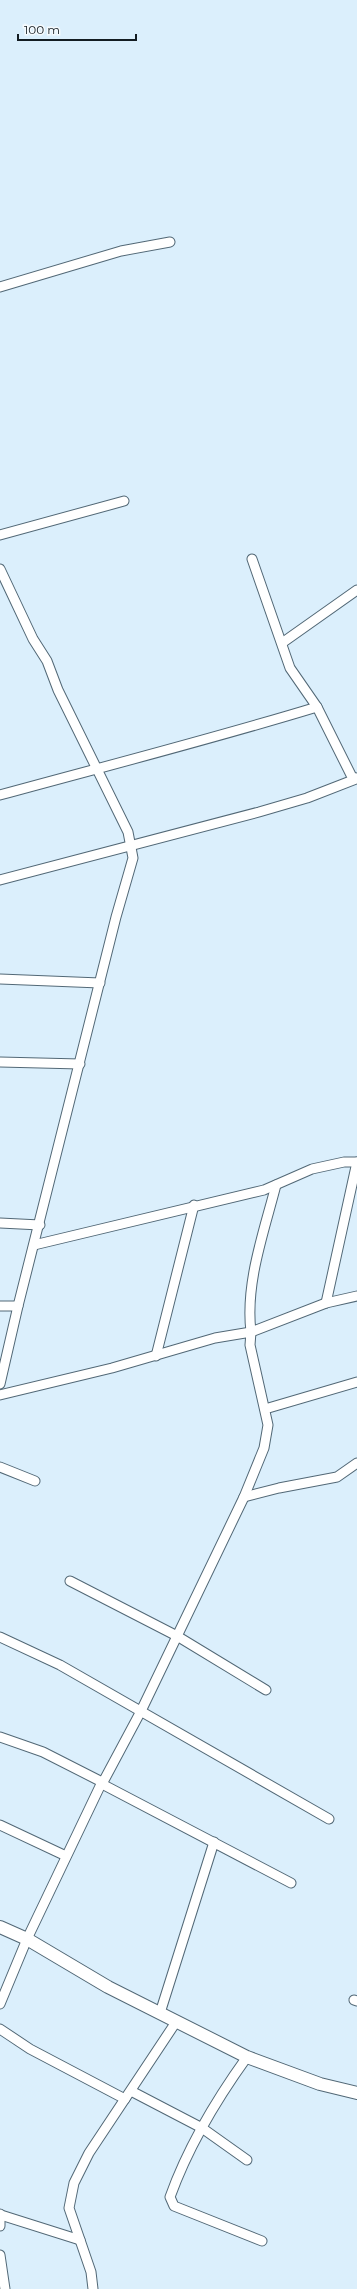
<svg xmlns="http://www.w3.org/2000/svg" width="357" height="2289" viewBox="0 0 357 2289" font-family="Montserrat,sans-serif">
	<style>
		.lines { fill: none; stroke-linecap: round; stroke-linejoin: round }
		.minor-casing { stroke: #526876; stroke-width: 11 }
		.tertiary-casing { stroke: #526876; stroke-width: 14 }
		.minor { stroke: #fff; stroke-width: 9 }
		.tertiary { stroke: #fff; stroke-width: 12 }
	</style>
	<rect width="100%" height="100%" fill="#dbeffc"/>
	<g class="lines">
		<defs>
			<g id="minor">
				<polyline points="0,287 121,251 170,242"/>
				<polyline points="0,535 124,501"/>
				<polyline points="252,559 290,668 317,707 352,777 357,778"/>
				<polyline points="0,569 33,639 47,661 58,690 128,832 133,858 116,917 18,1306"/>
				<polyline points="282,643 357,590"/>
				<path d="M 0,795 C 106,766 212,739 317,707"/>
				<polyline points="0,880 259,812 307,798 356,779"/>
				<polyline points="0,979 100,983"/>
				<polyline points="0,1062 80,1064"/>
				<path d="M 276,1185 C 264,1232 245,1283 251,1332 L 326,1303 L 357,1296"/>
				<polyline points="0,1223 40,1225"/>
				<polyline points="34,1245 264,1190 312,1169 344,1162 357,1162"/>
				<polyline points="326,1303 357,1162"/>
				<polyline points="0,1306 18,1306 0,1384"/>
				<polyline points="156,1356 194,1205"/>
				<polyline points="0,1395 112,1368 215,1338 251,1332 250,1345 268,1425 264,1448 244,1497 141,1711 102,1784 102,1782 27,1939 0,2004"/>
				<polyline points="265,1409 357,1382"/>
				<polyline points="0,1467 35,1481"/>
				<polyline points="244,1497 279,1488 337,1477 357,1463"/>
				<polyline points="70,1581 177,1636 266,1690"/>
				<polyline points="0,1637 60,1665 329,1819"/>
				<polyline points="0,1737 43,1752 102,1782"/>
				<polyline points="102,1784 291,1883"/>
				<polyline points="0,1825 66,1856"/>
				<polyline points="354,2000 357,2001"/>
				<polyline points="160,2013 214,1842"/>
				<polyline points="0,2029 30,2049 125,2099"/>
				<path d="M 247,2057 C 216,2100 188,2147 170,2197 L 174,2206 L 262,2241"/>
				<polyline points="131,2091 202,2128 247,2160"/>
				<polyline points="0,2214 0,2226"/>
				<polyline points="1,2215 80,2240"/>
				<polyline points="0,2255 5,2289"/>
				<polyline points="93,2289 91,2272 69,2208 74,2183 89,2153 176,2022"/>
			</g>
			<polyline id="tertiary" points="0,1927 27,1939 108,1987 247,2057 320,2084 357,2093"/>
		</defs>
		<use href="#minor" class="minor-casing"/>
		<use href="#tertiary" class="tertiary-casing"/>
		<use href="#minor" class="minor"/>
		<use href="#tertiary" class="tertiary"/>
	</g>
	<path d="M18 34v6h118v-6" fill="none" stroke="#131c22" stroke-width="2"/>
	<text x="24" y="34" font-size="12" fill="#131c22" stroke="#f5fafd" stroke-width="3" paint-order="stroke">100 m</text>
</svg>
